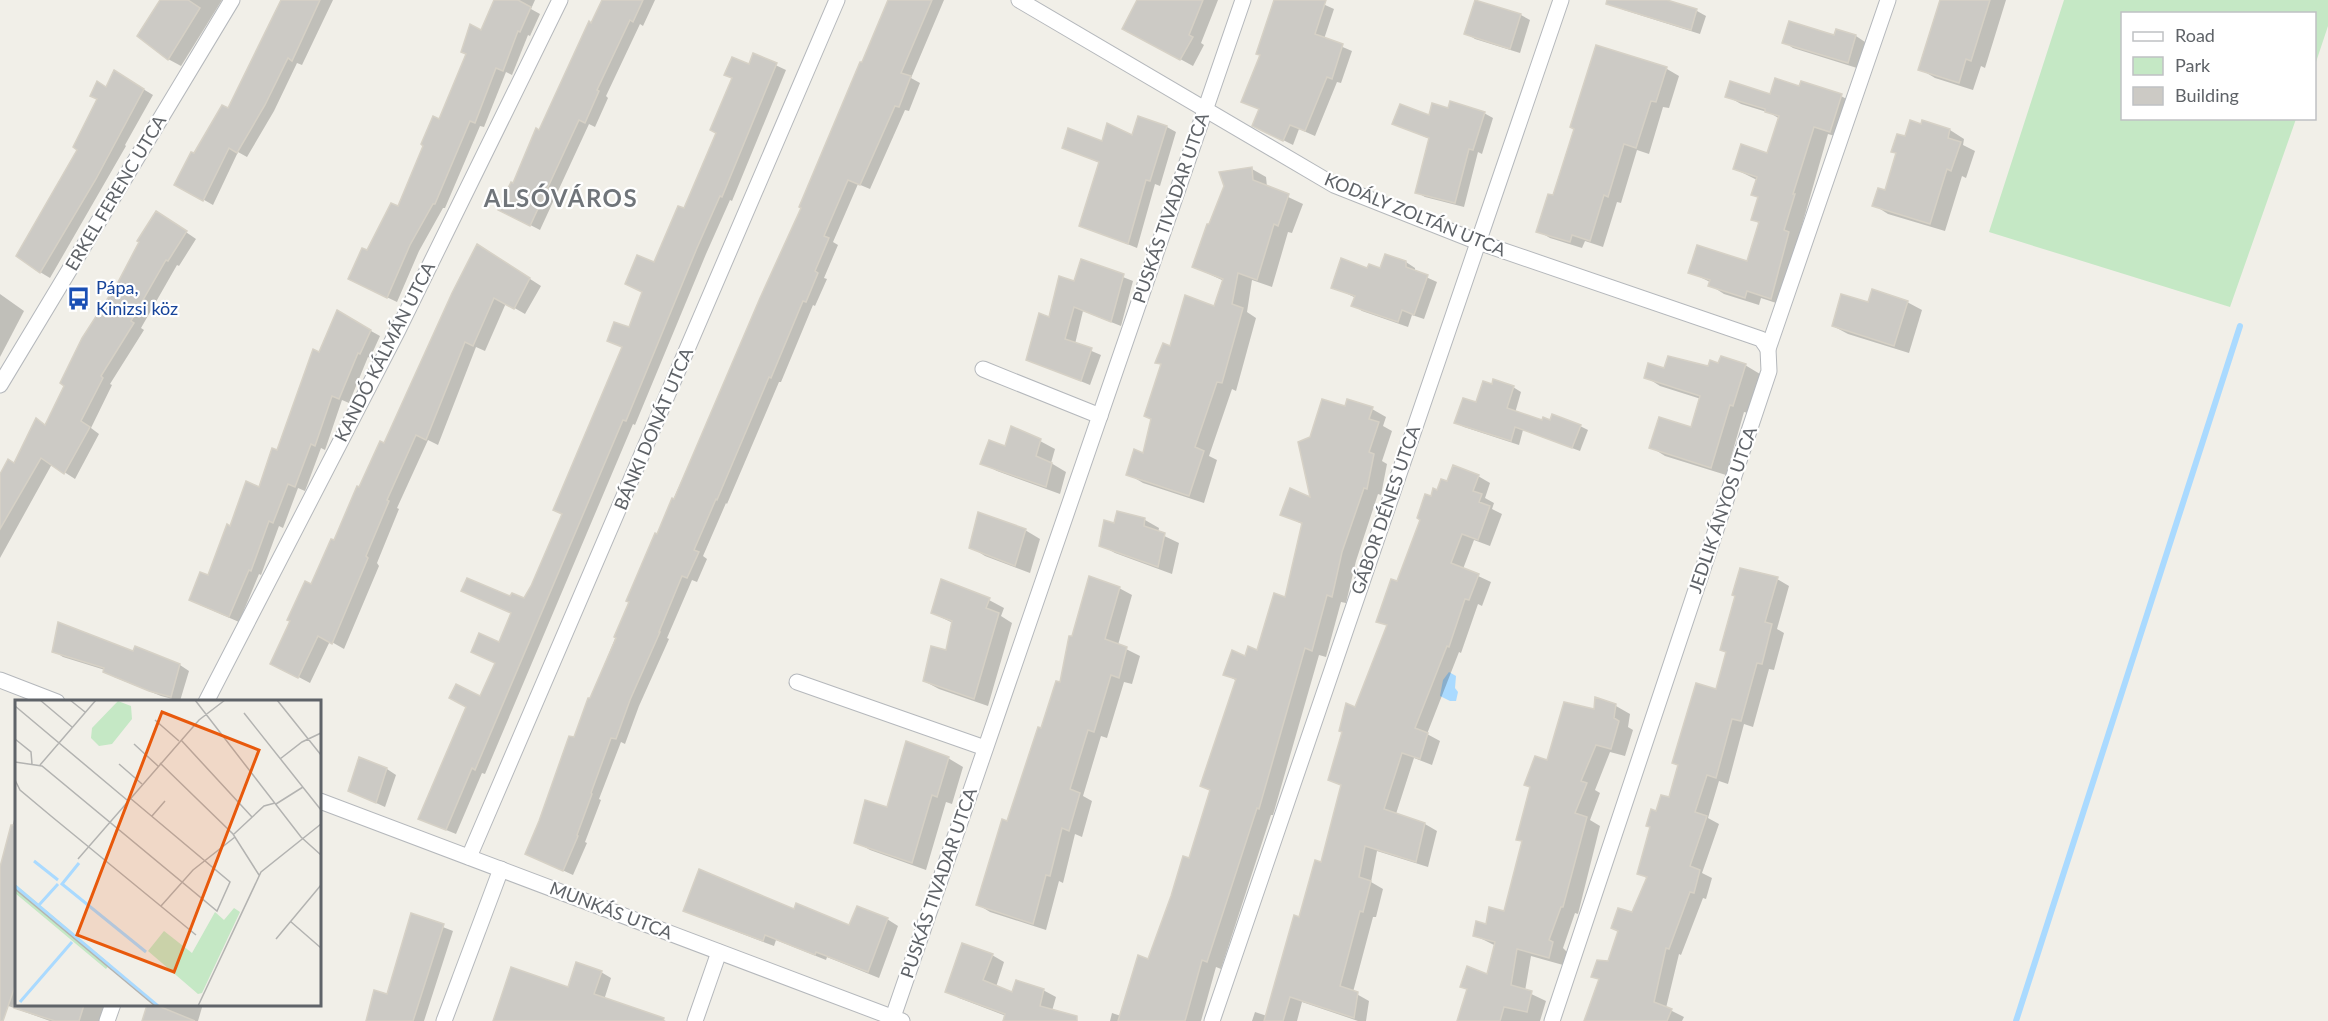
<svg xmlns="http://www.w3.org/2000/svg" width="2328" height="1021" viewBox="0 0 2328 1021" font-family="Lato,sans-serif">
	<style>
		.green { fill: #c5e8c5 }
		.water { fill: #aadaff }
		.shadow { fill: #0003 }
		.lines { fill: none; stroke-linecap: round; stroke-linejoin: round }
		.stream { stroke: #aadaff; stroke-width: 6 }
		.building { fill: #cccac5; stroke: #d6d1c6; stroke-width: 1.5 }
		.minor-casing { stroke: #b5b8bc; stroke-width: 17 }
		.minor { stroke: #fff; stroke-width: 15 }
		.labels { text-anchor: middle; stroke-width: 4.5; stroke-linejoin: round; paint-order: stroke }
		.street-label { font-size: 18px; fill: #5f6368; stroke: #fff }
		.transit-label { font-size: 18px; fill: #164399; stroke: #fff; text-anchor: start }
		.district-label { font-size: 24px; font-weight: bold; letter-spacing: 1.5px; fill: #70757a; stroke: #fff }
		.inset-river { fill: none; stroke: #aadaff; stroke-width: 3 }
		.inset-road { fill: none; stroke: #b3b3b1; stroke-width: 1.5 }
		.view { fill: #e8590c; fill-opacity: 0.15; stroke: #e8590c; stroke-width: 3 }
		.inset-edge { fill: none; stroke: #5f6368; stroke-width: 3 }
	</style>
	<rect width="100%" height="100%" fill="#f1efe8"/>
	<polygon class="green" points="2064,0 2328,0 2328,26 2315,65 2314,14 2122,14 2122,118 2296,119 2230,307 1989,232"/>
	<polygon class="water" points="1449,672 1456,676 1455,688 1458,692 1456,701 1450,701 1440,696 1443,680"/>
	<g class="shadow">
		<polygon points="161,0 222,0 181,66 168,59"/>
		<polygon points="288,0 333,0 302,65 297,63 274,111 247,157 238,152 213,205 176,184 194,155 228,110"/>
		<polygon points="496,0 535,0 531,9 540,14 530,36 528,35 512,75 506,72 484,127 480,126 445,208 443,208 419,251 397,302 359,284 368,252 399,208"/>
		<polygon points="604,0 655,0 643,26 640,24 606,96 608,98 595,127 589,124 540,230 509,214 514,185"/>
		<polygon points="890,0 944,0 911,78 920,83 909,111 905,110 870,189 858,184 833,242 838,245 824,278 827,279 815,306 813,305 781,382 779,382 727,504 726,503 703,556 707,559 697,582 692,580 667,638 669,639 639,706 625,744 621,742 599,799 601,800 585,842 587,843 573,875 527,854 657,536 803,208"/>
		<polygon points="1144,0 1218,0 1201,43 1204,45 1193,66 1136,35"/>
		<polygon points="1289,0 1314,0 1334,9 1324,39 1352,51 1341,83 1337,82 1315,136 1299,129 1293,145 1263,130 1260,110 1243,101"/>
		<polygon points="1616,0 1662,0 1697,11 1706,16 1700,34 1624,10 1614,5"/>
		<polygon points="1941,0 2006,0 1985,68 1981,66 1973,90 1935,78 1920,69"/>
		<polygon points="1521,15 1530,20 1520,53 1475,39 1466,33"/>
		<polygon points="1856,36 1865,42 1857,68 1793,48 1784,42"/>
		<polygon points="1597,47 1667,69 1679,76 1669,108 1663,107 1649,154 1637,150 1621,203 1617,202 1603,247 1585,241 1582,248 1550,238 1538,231 1554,197 1575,129"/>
		<polygon points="754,55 786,70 732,201 730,200 706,254 635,425 633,424 485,774 482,773 456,834 429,823 480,698 497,664 473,652 499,644 513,613 463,591 525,600 563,515 554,510 623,348 609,340 630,329 655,264 685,210"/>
		<polygon points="115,72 153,95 125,145 126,146 50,278 40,272 79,150 99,99 107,88"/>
		<polygon points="1800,88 1841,96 1856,104 1845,139 1828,134 1798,239 1785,306 1761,298 1759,305 1724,294 1710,285 1710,282 1690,272 1748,263 1760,224 1753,219 1760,198 1753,194 1757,180 1735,169 1768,155 1780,119 1770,113 1741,104 1727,96 1771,96"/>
		<polygon points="1449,110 1484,113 1493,118 1482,154 1478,152 1464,207 1425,197 1416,192 1430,139 1394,124 1430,117"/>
		<polygon points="1923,122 1950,130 1964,139 1963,145 1975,151 1966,178 1962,176 1945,231 1888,214 1874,205 1886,191"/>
		<polygon points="1167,127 1176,132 1160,186 1155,184 1137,248 1081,225 1100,163 1064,147 1102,143"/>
		<polygon points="1252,169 1266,177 1267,187 1303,204 1292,233 1288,232 1272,287 1252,280 1247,312 1256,318 1236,391 1232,389 1209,456 1217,460 1204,503 1143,483 1128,474 1144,455 1171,348 1215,308 1224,281 1194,267 1210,226"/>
		<polygon points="167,219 196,239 179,266 177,265 141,328 144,330 110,384 112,385 91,428 99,434 75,479 52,464 0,558 0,476 15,464 46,426"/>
		<polygon points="488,252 541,286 525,314 506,303 485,351 476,347 438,445 428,440 397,508 399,509 377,563 379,566 344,649 330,641 310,683 272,663 306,583 312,587 360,489"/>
		<polygon points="1082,261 1133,281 1121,326 1083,311 1075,344 1101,355 1090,385 1027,359 1050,319 1075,283"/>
		<polygon points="1406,262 1415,268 1415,272 1437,282 1424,319 1412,315 1408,327 1362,311 1353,305 1356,298 1333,287 1368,269 1381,270"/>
		<polygon points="0,294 24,311 0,357"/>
		<polygon points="1907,302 1922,310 1909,353 1848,334 1833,326"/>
		<polygon points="337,312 380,336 370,358 368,357 349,403 342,400 325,450 321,448 305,491 298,488 283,528 279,526 261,575 259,574 239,622 200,605 209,577 231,528 260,489 278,452"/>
		<polygon points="1719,365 1745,365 1760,374 1748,413 1744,412 1726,475 1665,456 1651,447 1692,429 1701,399 1660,386 1646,377 1665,370"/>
		<polygon points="1513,387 1521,392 1515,413 1543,422 1580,426 1588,430 1580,451 1523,430 1519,445 1464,427 1456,423 1477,404"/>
		<polygon points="1346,408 1372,409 1386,417 1383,426 1392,431 1382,461 1387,464 1381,495 1378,494 1356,561 1346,603 1341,602 1326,657 1319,655 1273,815 1271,815 1221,969 1216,967 1201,1021 1110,1021 1112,1013 1121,1016 1149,961 1190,860 1211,791 1202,786 1237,681 1225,674 1258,651 1286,599 1304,525 1282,514 1312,499 1311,438"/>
		<polygon points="1040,441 1055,449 1051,463 1066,472 1060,494 997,471 982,463 1006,448"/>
		<polygon points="1478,476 1490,483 1485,498 1494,503 1492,509 1502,514 1490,546 1474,540 1463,569 1491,582 1482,606 1478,604 1461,653 1459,652 1427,734 1440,741 1432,765 1414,758 1396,814 1425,824 1437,831 1428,867 1377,851 1371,882 1383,889 1376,917 1373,917 1353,992 1369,1001 1366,1021 1358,1021 1302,1002 1297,1021 1252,1021 1255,1012 1267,1016 1300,919 1322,863 1342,786 1330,780 1388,626 1378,621 1398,583 1431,498 1448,483"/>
		<polygon points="1145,520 1159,528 1158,533 1179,543 1172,574 1115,553 1101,545 1116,525"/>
		<polygon points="1025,530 1040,539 1030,573 985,556 971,547"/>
		<polygon points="1777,579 1789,586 1777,629 1784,633 1774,670 1769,669 1753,727 1744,724 1728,784 1719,781 1708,818 1719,824 1702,873 1712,878 1706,899 1703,898 1681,955 1679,954 1666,1008 1684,1017 1682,1021 1585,1021 1600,980 1593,976 1609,963 1648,879 1639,873 1657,813 1670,799 1717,691"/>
		<polygon points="1119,588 1132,595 1118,645 1140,656 1132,684 1124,682 1107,738 1101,736 1083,796 1092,801 1082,837 1075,834 1063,883 1059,881 1046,930 990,912 977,904 1061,684 1073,638"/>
		<polygon points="989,600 1004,608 1001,616 1012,623 988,706 939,689 924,681 947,652 953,623 932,613"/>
		<polygon points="54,651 134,653 180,665 189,671 180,701 161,696 114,677 105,670 63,657"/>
		<polygon points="1616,706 1630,714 1628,727 1633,730 1625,756 1610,752 1595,790 1600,793 1590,820 1600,826 1578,914 1575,913 1563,948 1567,952 1563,965 1531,956 1525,991 1546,1001 1540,1021 1458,1021 1468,990 1462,986 1488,977 1496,946 1474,935 1505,913 1523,842 1518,839 1548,762 1595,711"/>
		<polygon points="948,758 963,767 952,804 946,802 926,870 870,850 856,842 888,809"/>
		<polygon points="387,769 396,775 385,807 350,791"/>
		<polygon points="16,812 16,1004 106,1004 101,1021 50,1021 0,1003 0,865 2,866"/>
		<polygon points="685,910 795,911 850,927 887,919 898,926 879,978 827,957 826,960 776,940 774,946 696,916"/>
		<polygon points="412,915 453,931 424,1021 371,1021 388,996"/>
		<polygon points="992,955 1004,962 996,987 1013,994 1043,990 1056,997 1052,1011 1060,1021 1004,1021 1006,1016 959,998 947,991"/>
		<polygon points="601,972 611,978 604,1000 666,1021 495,1021"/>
		<polygon points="148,1004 154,1005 203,1004 198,1021 144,1021"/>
	</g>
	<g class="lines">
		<polyline class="stream" points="2016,1021 2240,326"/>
	</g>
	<g class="building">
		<polygon points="160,0 188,0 200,8 168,60 137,36"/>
		<polygon points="281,0 320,0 292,61 288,58 265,105 237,153 229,148 203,201 174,185 191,152 194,153 222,105 228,108"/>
		<polygon points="494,0 518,0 531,7 520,32 518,31 503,71 496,68 475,123 470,121 435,204 433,204 410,245 387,298 348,279 362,248 367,250 391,203 398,206 423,146 421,144 433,116 439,119 466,54 461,52 470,24 481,30"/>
		<polygon points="602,0 643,0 633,22 630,20 597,90 599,91 585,123 579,120 530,226 498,210 511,182 513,183 536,128 539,130 589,21 591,23"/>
		<polygon points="888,0 932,0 901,73 911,76 899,107 895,106 860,185 848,180 824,236 829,238 815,271 818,273 806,302 803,301 771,378 769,377 717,500 716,499 694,550 699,552 687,578 682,576 659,632 660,632 630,700 616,739 611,738 591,793 592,794 577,835 578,836 563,871 525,854 539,821 569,736 574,737 588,698 590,698 616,638 614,637 629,602 626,601 655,533 657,534 672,498 674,499 760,298 801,208 799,207 860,62 862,62"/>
		<polygon points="1137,0 1203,0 1189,35 1193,37 1180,60 1122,29"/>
		<polygon points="1274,0 1326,0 1315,34 1343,44 1332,79 1327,77 1305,131 1290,125 1283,141 1252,126 1259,109 1241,102 1260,55 1256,54"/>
		<polygon points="1475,0 1521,14 1510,49 1464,34"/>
		<polygon points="1607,0 1667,0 1697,9 1691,30 1606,4"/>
		<polygon points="1940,0 1990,0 1971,61 1966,59 1959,83 1918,70"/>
		<polygon points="1789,21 1834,35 1836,29 1856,35 1848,63 1782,43"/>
		<polygon points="1596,45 1667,67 1656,102 1651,101 1636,148 1624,144 1608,197 1604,195 1590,241 1572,235 1570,242 1536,232 1548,194 1553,195 1574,129 1570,127"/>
		<polygon points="753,53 777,63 722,197 720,196 697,248 626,421 623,420 475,770 472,768 446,830 418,819 466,707 449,698 456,684 480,696 495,663 471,652 479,633 499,642 511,613 461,591 467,578 510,596 512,593 524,598 531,586 562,514 553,510 622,347 607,341 614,322 629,327 642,292 625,284 637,255 654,262 678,206 684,208 716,133 710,130 732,78 724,75 732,57 749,64"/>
		<polygon points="114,70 144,89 96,179 40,273 16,256 77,150 73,147 97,99 90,96 97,81 106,87"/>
		<polygon points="1775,78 1799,86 1801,81 1842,94 1830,132 1814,127 1793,194 1795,194 1784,230 1789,232 1771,299 1747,291 1745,298 1708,286 1710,280 1688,273 1697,245 1747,261 1759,222 1751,220 1758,197 1751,195 1757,177 1733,169 1741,144 1767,153 1779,116 1765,112 1765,109 1725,97 1730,81 1770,94"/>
		<polygon points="1450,101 1485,112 1473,150 1469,149 1455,203 1415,193 1429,138 1392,124 1400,104 1429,115 1432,103 1448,108"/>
		<polygon points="1138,116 1167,126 1150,181 1146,180 1128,244 1079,226 1099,162 1062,148 1068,128 1102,141 1107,123 1132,135"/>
		<polygon points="1910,120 1921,124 1922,120 1950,129 1948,138 1961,142 1951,171 1947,169 1930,224 1872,206 1878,188 1885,190 1896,153 1891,152 1897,134 1905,136"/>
		<polygon points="1252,167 1253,180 1289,194 1278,226 1274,224 1257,280 1238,273 1232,304 1243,308 1222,383 1217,382 1195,447 1204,451 1189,496 1126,475 1134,449 1143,453 1151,419 1144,416 1161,364 1155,363 1163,343 1170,346 1185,295 1214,306 1223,279 1192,267 1207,224 1209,224 1224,186 1219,172"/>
		<polygon points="156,211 187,231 168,261 166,260 131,321 134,323 101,376 103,378 81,421 90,427 64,474 41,458 0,529 0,474 8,459 14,463 36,418 45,425 64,386 60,383 82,338 117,284 139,242 137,241"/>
		<polygon points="477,244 530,278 514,309 494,298 473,346 465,342 426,440 416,435 387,500 389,501 366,556 368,558 332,644 318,636 298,678 270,664 290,621 287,620 305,581 311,584 331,539 334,540 357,486 359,487 380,441 384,443 452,293"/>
		<polygon points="1385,254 1406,261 1406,267 1428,275 1414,315 1402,310 1398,322 1351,306 1355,296 1331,288 1341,258 1367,268 1369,264 1380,268"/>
		<polygon points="1081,259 1124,274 1111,322 1074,307 1065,339 1092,348 1081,381 1026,360 1039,313 1049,317 1059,276 1074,281"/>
		<polygon points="1872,289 1908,301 1894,346 1832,326 1841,294 1868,302"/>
		<polygon points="337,310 371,330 360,354 358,353 339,399 332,396 315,446 311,444 295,487 288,484 273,523 269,521 251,571 249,570 229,617 189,600 200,572 208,575 227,524 230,526 246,481 259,487 272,448 277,450 313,349 319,352"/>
		<polygon points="1668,356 1708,366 1710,360 1718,363 1721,356 1746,364 1733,406 1730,405 1711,468 1649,448 1659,417 1691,427 1700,396 1644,378 1648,363 1664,368"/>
		<polygon points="1493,379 1514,386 1507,408 1542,420 1543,417 1550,420 1552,414 1581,425 1572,448 1515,427 1511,441 1454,423 1463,398 1476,402 1483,381 1492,384"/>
		<polygon points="1322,399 1345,406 1347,399 1373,407 1369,419 1379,422 1369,452 1374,454 1367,489 1364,488 1342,552 1332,597 1327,595 1312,651 1305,648 1259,809 1257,808 1207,962 1202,960 1185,1021 1118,1021 1138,955 1148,959 1171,896 1183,856 1189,858 1210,790 1200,786 1236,679 1223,675 1232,650 1245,656 1248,646 1257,650 1274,593 1285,597 1302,523 1280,515 1290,488 1310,497 1298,442 1310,437"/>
		<polygon points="1011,426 1041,439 1036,456 1052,463 1046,487 980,464 989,440 1005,446"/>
		<polygon points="1453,465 1479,475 1473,491 1482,494 1479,502 1490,506 1478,540 1462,534 1451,563 1479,574 1469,600 1465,599 1449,647 1447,646 1415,728 1428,733 1420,759 1402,753 1384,809 1425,823 1416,862 1365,846 1359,877 1371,881 1363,912 1360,911 1340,986 1358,992 1354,1018 1290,997 1283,1021 1264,1021 1294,915 1299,917 1315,860 1321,862 1341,785 1328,780 1342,732 1339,731 1346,703 1355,707 1387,625 1376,622 1391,579 1397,581 1420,520 1417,518 1425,494 1431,496 1433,488 1437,490 1441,479 1447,481"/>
		<polygon points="1117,511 1145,518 1144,526 1165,533 1158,567 1099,546 1104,520 1114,523"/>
		<polygon points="978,512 1026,529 1015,566 969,548"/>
		<polygon points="1740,568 1778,577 1765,622 1772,624 1762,664 1757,663 1741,721 1732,719 1716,778 1707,775 1695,812 1707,816 1690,866 1700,870 1694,893 1690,892 1669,949 1666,948 1654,1002 1672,1009 1667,1021 1584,1021 1599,979 1591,977 1597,960 1608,961 1618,931 1611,928 1618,908 1632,912 1647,877 1637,874 1650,827 1646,826 1651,809 1656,811 1661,795 1669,797 1678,765 1672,763 1696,683 1716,689 1726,652 1720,650 1735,596 1732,595"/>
		<polygon points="1089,576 1120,587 1105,639 1127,647 1119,678 1111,675 1094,732 1088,730 1070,789 1080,793 1069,831 1062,828 1050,876 1046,875 1033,924 976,905 1002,819 1007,821 1038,727 1041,728 1056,681 1060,682 1069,636 1072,636"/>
		<polygon points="941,579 990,598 986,608 999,613 974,699 923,681 931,646 946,650 952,621 931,613"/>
		<polygon points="58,622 133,651 135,646 180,664 171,697 149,691 103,672 104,668 52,652"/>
		<polygon points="1595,697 1616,704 1614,718 1619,721 1611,749 1596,745 1581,781 1587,783 1575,813 1587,817 1563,907 1561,907 1549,940 1553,942 1549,958 1517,949 1511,985 1532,991 1527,1012 1504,1007 1500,1021 1457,1021 1467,989 1460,987 1467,966 1487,974 1495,942 1473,936 1476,921 1486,924 1489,907 1504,911 1522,841 1516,840 1530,787 1524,785 1535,756 1547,760 1564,702 1594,709"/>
		<polygon points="906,741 949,757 937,797 932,795 912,863 854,843 865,800 887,807"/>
		<polygon points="359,757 387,768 376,803 348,791"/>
		<polygon points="11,825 16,825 16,983 3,1021 0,1021 0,867"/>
		<polygon points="699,869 794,909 796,903 849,925 857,906 888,918 868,972 816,952 815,955 765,935 763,941 683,911"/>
		<polygon points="411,913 444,924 413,1021 366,1021 374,990 387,994"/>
		<polygon points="962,943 993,954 983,980 1012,992 1016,980 1044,989 1040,1006 1077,1016 1077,1021 1003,1021 1005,1014 945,992"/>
		<polygon points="576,962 602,971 594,994 664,1018 663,1021 493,1021 511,967 568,987"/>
		<polygon points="15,1005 84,1005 79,1021 55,1021 14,1008"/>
		<polygon points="147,1005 156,1005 195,1021 142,1021"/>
	</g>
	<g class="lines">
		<defs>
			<g id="minor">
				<polyline points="1019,0 1334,185 1478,242 1761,339 1768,349"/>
				<polyline points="983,369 1100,416"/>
				<polyline points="0,385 232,0"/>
				<polyline points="0,680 57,702"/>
				<polyline points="797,682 985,748"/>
				<polyline points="206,702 397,332 560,0"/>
				<polyline points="320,801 902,1021"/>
				<polyline points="469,857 837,0"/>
				<polyline points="893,1017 1243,0"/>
				<polyline points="107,1021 113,1004"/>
				<polyline points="444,1021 501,869"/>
				<polyline points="695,1021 719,952"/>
				<polyline points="1212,1021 1561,0"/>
				<polyline points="1552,1021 1769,371 1768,349 1888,0"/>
			</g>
		</defs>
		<use href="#minor" class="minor-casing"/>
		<use href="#minor" class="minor"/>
	</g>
	<defs>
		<symbol id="bus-bare" viewBox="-9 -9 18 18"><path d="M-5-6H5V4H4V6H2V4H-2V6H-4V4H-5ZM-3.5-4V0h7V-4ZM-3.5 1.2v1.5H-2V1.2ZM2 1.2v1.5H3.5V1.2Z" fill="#1a4fb4" stroke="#fff" stroke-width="2.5" paint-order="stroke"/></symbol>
	</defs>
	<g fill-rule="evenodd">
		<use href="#bus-bare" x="62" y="282" width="33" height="33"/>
	</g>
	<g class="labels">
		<g class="street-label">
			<text transform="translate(116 193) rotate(-59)" y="6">ERKEL FERENC UTCA</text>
			<text transform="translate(1171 208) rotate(-71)" y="6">PUSKÁS TIVADAR UTCA</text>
			<text transform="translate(1415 215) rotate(22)" y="6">KODÁLY ZOLTÁN UTCA</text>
			<text transform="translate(385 352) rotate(-63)" y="6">KANDÓ KÁLMÁN UTCA</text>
			<text transform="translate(654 429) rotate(-67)" y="6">BÁNKI DONÁT UTCA</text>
			<text transform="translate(1386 510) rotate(-71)" y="6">GÁBOR DÉNES UTCA</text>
			<text transform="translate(1723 510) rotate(-71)" y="6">JEDLIK ÁNYOS UTCA</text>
			<text transform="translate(939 883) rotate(-71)" y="6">PUSKÁS TIVADAR UTCA</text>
			<text transform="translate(611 911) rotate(21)" y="6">MUNKÁS UTCA</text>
		</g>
		<g class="transit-label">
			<text x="96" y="294">Pápa,<tspan x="96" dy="21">Kinizsi köz</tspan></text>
		</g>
		<g class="district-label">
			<text x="561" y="207">ALSÓVÁROS</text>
		</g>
	</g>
	<g transform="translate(15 700)">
		<rect width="306" height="306" fill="#f1efe8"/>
		<path d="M 103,1 L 116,6 L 117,19 L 97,44 L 84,46 L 76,38 L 77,28 ZM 0,184 L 95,264 L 91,269 L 0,193 ZM 219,208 L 225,212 L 187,293 L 183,294 L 133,251 L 149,231 L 177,253 L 200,212 L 209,220 Z" fill="#c5e8c5"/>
		<path class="inset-river" d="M 19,161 L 43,180M 64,163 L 47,184 L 131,252M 0,186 L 143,306M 24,205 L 43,184M 5,302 L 57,242"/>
		<path class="inset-road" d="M 25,0 L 57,27M 55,0 L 70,12M 180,0 L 286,137 L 306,155M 262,0 L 306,55M 0,6 L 112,100M 229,13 L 306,110M 140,20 L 164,41M 0,39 L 16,52 L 17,64M 166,40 L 237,117M 119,44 L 143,66M 265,59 L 287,42 L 306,33M 0,62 L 27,66 L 202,211 L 215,182 L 115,98M 145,63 L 218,134 L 244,175M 104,64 L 127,84M 25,65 L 81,0M 0,80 L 5,90 L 36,116 L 181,235M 261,104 L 288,87M 137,116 L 150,101M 219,134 L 249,106 L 260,103M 63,159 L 184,20 L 210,0M 0,189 L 140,306M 146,206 L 178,170 L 220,137M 275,221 L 306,248M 261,239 L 306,185M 183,306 L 246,172 L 306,124"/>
		<path class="view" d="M 147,12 L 244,50 L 159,272 L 62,235 Z"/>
		<rect width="306" height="306" class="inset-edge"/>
	</g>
	<rect x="2121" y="12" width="195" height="108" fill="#ffffff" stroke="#bfc1c3" stroke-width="1.5"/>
	<rect x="2133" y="32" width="30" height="9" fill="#ffffff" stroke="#bfc1c3" stroke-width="1.5"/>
	<text x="2175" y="42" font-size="18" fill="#5f6368">Road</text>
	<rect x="2133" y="57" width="30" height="18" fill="#c5e8c5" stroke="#bfc1c3" stroke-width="1.5"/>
	<text x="2175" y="72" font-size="18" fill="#5f6368">Park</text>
	<rect x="2133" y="87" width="30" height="18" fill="#cccac5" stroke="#bfc1c3" stroke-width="1.5"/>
	<text x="2175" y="102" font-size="18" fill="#5f6368">Building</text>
</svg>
